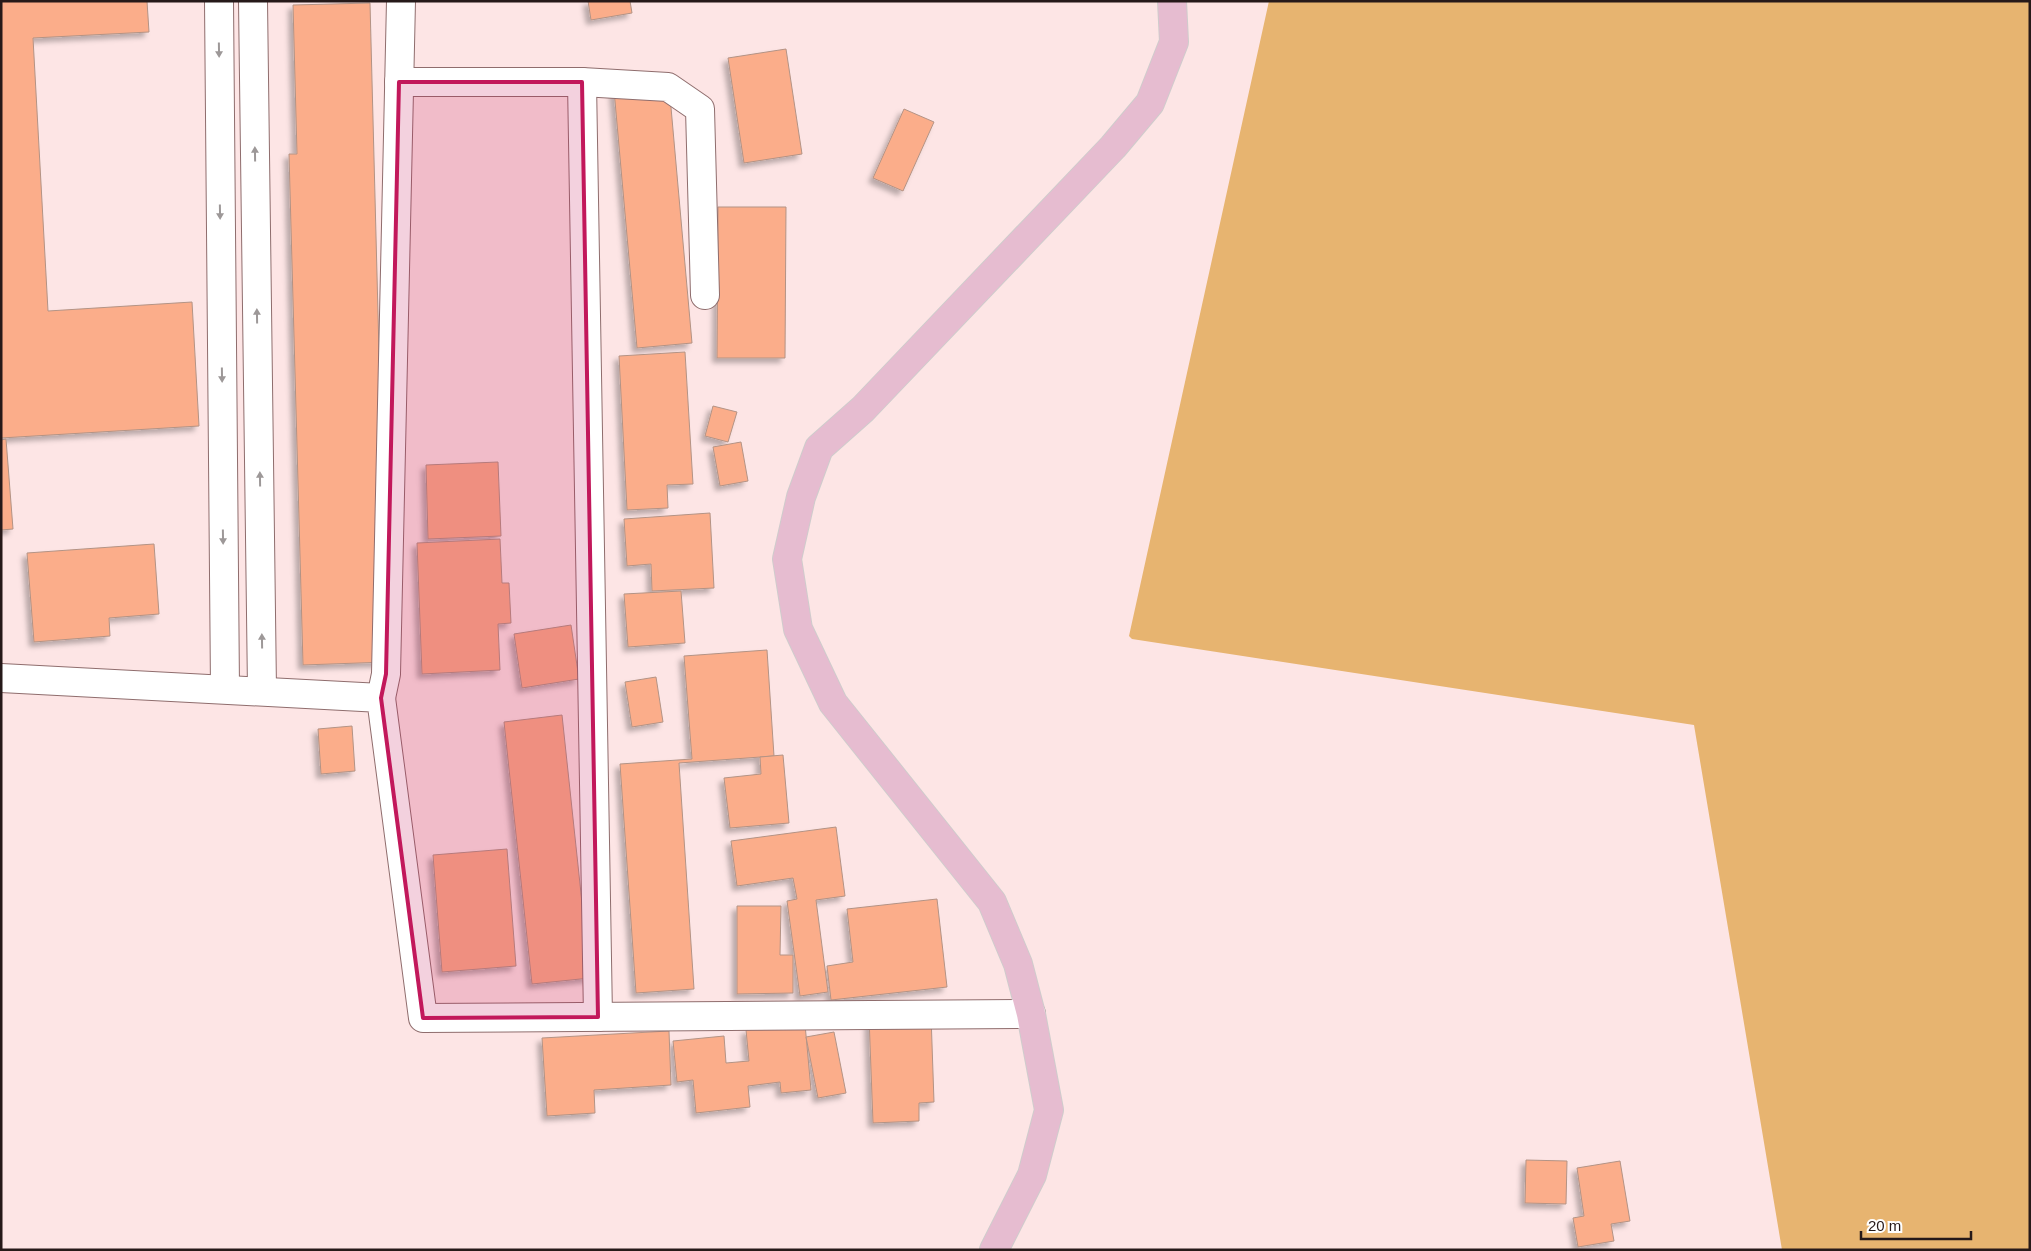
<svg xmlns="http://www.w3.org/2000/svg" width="2031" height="1251" viewBox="0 0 2031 1251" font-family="Helvetica,sans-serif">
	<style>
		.forest { fill: #e7b470 }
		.building { fill: #fbad8a; stroke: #b39385; filter: url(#shadow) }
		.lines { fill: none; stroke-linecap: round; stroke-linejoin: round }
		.minor-casing { stroke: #8f6d6d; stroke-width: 30 }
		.major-casing { stroke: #cfcccc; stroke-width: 30 }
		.minor { stroke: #fff; stroke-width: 28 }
		.major { stroke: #e6bcd0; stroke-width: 28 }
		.oneway { fill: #9d9898 }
		.marked { fill: #c2185b; fill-opacity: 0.2; stroke: #c2185b; stroke-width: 4; stroke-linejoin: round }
	</style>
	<defs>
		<filter id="shadow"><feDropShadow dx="-4.5" dy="4.5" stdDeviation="2.5" flood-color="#0004"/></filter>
	</defs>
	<rect width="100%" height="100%" fill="#fde5e5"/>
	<polygon class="forest" points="1269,1 2030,1 2030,1250 1782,1250 1694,725 1132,639 1129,636"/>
	<g class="building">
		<polygon points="1,1 147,1 149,32 33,38 48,311 192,302 199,426 1,438"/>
		<polygon points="588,1 630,1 632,13 591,20"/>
		<polygon points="370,3 387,662 303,665 289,154 297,154 293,5"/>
		<polygon points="786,49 802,154 744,163 728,58"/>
		<polygon points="669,85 692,343 637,348 614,90"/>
		<polygon points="904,109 934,122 903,191 873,178"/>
		<polygon points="718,207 786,207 785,358 717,358"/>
		<polygon points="685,352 693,484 667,485 668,508 627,510 619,356"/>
		<polygon points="713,406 737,412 728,442 705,436"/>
		<polygon points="6,439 13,529 1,530 1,440"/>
		<polygon points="741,442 748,481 720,486 713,447"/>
		<polygon points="498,462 501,536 428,539 426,465"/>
		<polygon points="710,513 714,588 652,591 651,564 627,566 624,519"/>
		<polygon points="500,539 502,583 509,583 511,623 498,624 500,670 422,674 417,543"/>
		<polygon points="154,544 159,614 109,618 110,636 34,642 27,553"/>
		<polygon points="681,591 685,643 628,647 624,594"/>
		<polygon points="571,625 579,679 522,688 514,634"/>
		<polygon points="767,650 774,756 679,763 694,989 636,993 620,764 692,759 684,656"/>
		<polygon points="656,677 663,722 632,727 625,682"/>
		<polygon points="562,715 590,978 532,984 504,722"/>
		<polygon points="352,726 355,771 321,774 318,729"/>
		<polygon points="783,755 789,823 730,828 724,778 761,774 760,757"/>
		<polygon points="836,827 845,896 816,900 828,992 800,996 787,901 797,899 793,878 737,886 731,841"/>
		<polygon points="507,849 516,966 442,972 433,855"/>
		<polygon points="937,899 947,987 831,1000 827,966 853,962 847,909"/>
		<polygon points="737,906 781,906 780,955 793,955 793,993 737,994"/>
		<polygon points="931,1015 934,1102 919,1103 919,1121 873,1123 869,1017"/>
		<polygon points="805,1024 811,1090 781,1093 780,1082 748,1086 750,1107 696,1113 693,1080 677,1082 673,1041 724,1036 726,1063 749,1061 746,1030"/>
		<polygon points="669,1031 671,1085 594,1090 595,1113 547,1116 542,1038"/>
		<polygon points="834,1032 846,1093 818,1098 806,1037"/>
		<polygon points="1526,1160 1567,1161 1566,1204 1525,1203"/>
		<polygon points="1620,1161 1630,1221 1611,1224 1614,1241 1578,1247 1573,1218 1584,1216 1577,1168"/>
	</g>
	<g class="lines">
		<defs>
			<g id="minor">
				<polyline points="219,1 225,688"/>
				<polyline points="253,1 262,690"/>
				<polyline points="399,82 582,82 668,87 700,109 705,295"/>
				<polyline points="582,82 598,1017"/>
				<polyline points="1,678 381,698 423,1018 1031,1014"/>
				<polyline points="381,698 386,674 401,1"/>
			</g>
			<polyline id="major" points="994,1250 1032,1175 1049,1110 1031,1014 1018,964 992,902 833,703 798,629 787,559 801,497 819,448 863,409 1113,147 1150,103 1174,42 1172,1"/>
		</defs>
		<use href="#minor" class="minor-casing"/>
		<use href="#major" class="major-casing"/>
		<use href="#minor" class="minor"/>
		<use href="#major" class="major"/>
	</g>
	<defs><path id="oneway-solid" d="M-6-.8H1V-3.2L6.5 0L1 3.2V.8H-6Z" transform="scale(1.25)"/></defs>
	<g class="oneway">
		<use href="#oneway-solid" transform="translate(219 50) rotate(89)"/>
		<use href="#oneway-solid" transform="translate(255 154) rotate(-91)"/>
		<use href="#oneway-solid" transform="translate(220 212) rotate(89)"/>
		<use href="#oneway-solid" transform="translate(257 316) rotate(-91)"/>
		<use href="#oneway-solid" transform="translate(222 375) rotate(89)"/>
		<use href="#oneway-solid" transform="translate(260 479) rotate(-91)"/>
		<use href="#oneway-solid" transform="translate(223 537) rotate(89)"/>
		<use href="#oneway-solid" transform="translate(262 641) rotate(-91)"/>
	</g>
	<path class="marked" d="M 399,82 L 582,82 L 598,1017 L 423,1018 L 381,698 L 386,674 Z"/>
	<rect width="2031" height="1251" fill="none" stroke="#261919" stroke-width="5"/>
	<path d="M1861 1231v8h110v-8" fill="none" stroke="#261919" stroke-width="2.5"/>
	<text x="1868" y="1231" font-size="15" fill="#261919" stroke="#ffffff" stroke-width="4" paint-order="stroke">20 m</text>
</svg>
